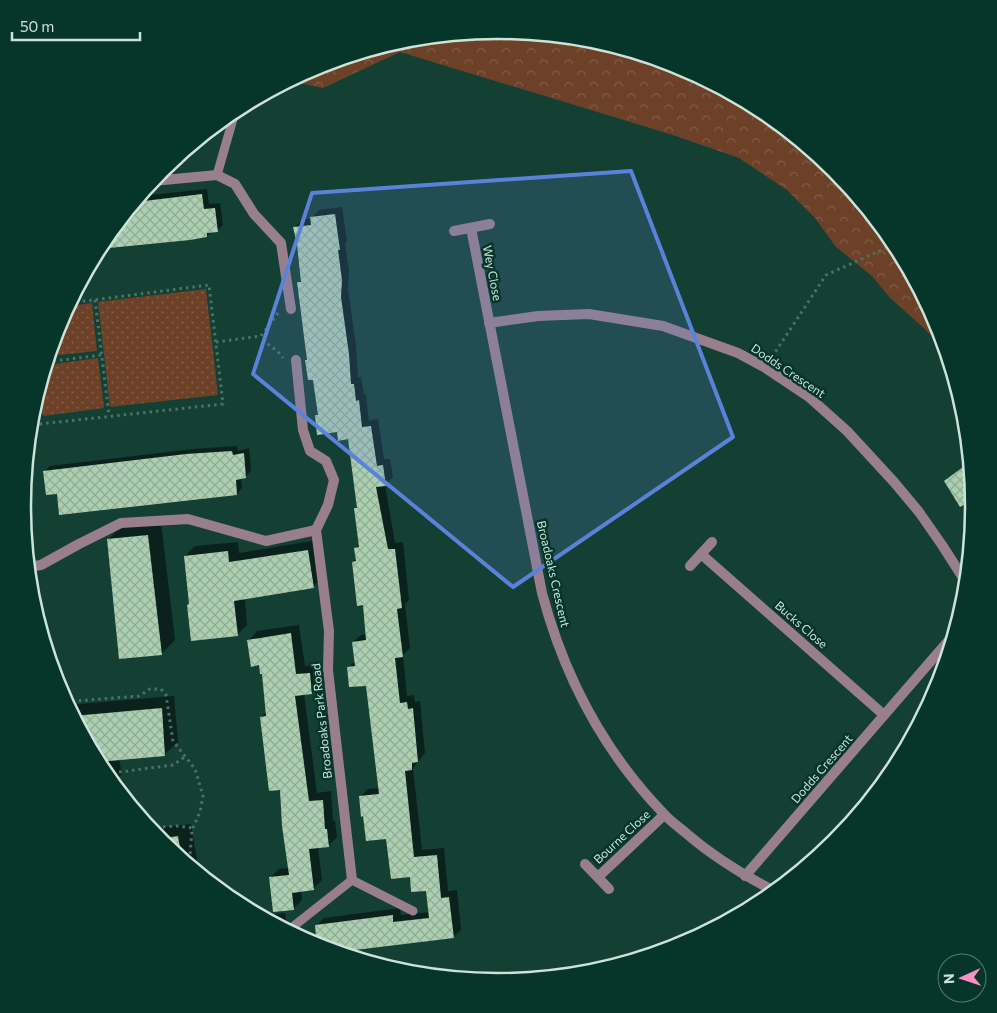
<svg xmlns="http://www.w3.org/2000/svg" width="997" height="1013" viewBox="0 0 997 1013" font-family="Commissioner,sans-serif">
	<style>
		.grass { fill: url(#grass-dots) }
		.forest { fill: url(#forest-crowns) }
		.shadow { fill: #0007 }
		.building { fill: url(#building-cross-hatch) }
		.lines { fill: none; stroke-linecap: round; stroke-linejoin: round }
		.path { stroke: #4c7266; stroke-width: 3; stroke-dasharray: 2.5 4; stroke-linecap: butt }
		.service { stroke: #997f8b; stroke-width: 9 }
		.minor { stroke: #997f8b; stroke-width: 10 }
		.marked { fill: #5a82d9; fill-opacity: 0.2; stroke: #5a82d9; stroke-width: 4; stroke-linejoin: round }
		.labels { text-anchor: middle; stroke-width: 5; stroke-linejoin: round; paint-order: stroke }
		.street-label { font-size: 12px; fill: #cce3da; stroke: #063629 }
		.rim { fill: none; stroke: #cce3da; stroke-width: 2.5 }
	</style>
	<defs>
		<pattern id="grass-dots" width="8" height="8" patternUnits="userSpaceOnUse" patternTransform="scale(1.25)"><rect width="8" height="8" fill="#6d4128"/><path d="M2 2h.1M6 6h.1" fill="none" stroke="#815c47" stroke-width="1.8" stroke-linecap="round"/></pattern>
		<pattern id="forest-crowns" width="20" height="18" patternUnits="userSpaceOnUse" patternTransform="scale(1.25)"><rect width="20" height="18" fill="#6d4128"/><path d="M2 6a3 3 0 1 1 6 0M12 15a3 3 0 1 1 6 0" fill="none" stroke="#815c47"/></pattern>
		<pattern id="building-cross-hatch" width="8" height="8" patternUnits="userSpaceOnUse" patternTransform="scale(1.25)"><rect width="8" height="8" fill="#acceb1"/><path d="M0 0l8 8M0 8l8-8" fill="none" stroke="#90ac95"/></pattern>
	</defs>
	<rect width="100%" height="100%" fill="#134033"/>
	<g class="grass">
		<polygon points="206,289 218,395 110,407 98,302"/>
		<polygon points="92,303 97,351 49,356 59,324 68,306"/>
		<polygon points="98,358 104,408 43,416 39,388 47,365"/>
	</g>
	<polygon class="forest" points="499,31 592,40 681,67 763,111 835,170 894,242 938,325 947,354 925,329 890,298 872,276 836,247 815,218 787,190 739,158 673,135 400,52 323,88 290,81 317,67 406,40"/>
	<g class="shadow">
		<polygon points="207,189 209,204 220,203 223,225 217,231 211,232 207,236 100,248 141,196"/>
		<polygon points="342,207 347,241 345,243 349,271 348,289 356,346 358,377 361,377 364,395 366,394 369,421 378,419 384,459 390,459 393,477 385,485 395,543 403,542 409,600 405,604 410,648 403,655 407,696 414,695 415,702 420,701 425,753 413,768 422,850 444,848 448,891 457,890 461,930 453,937 336,952 316,946 300,937 317,935 316,926 324,918 400,908 401,915 430,912 427,889 412,876 360,797 368,789 380,788 367,684 348,668 355,661 353,642 361,635 367,634 364,604 353,562 357,558 356,548 360,544 355,509 358,506 349,438 316,415 319,413 314,378 308,359 298,283 302,280 295,227 302,220 312,218 319,210"/>
		<polygon points="237,446 238,451 249,448 251,471 246,476 241,477 242,488 237,494 58,493 45,471 50,466 193,449"/>
		<polygon points="970,461 970,462 974,497 946,481"/>
		<polygon points="161,522 175,640 162,653 108,540 121,526"/>
		<polygon points="318,540 323,577 313,587 245,598 247,625 237,635 190,603 185,556 195,546 238,542 239,553"/>
		<polygon points="299,625 305,666 318,664 320,685 312,693 304,694 317,793 331,791 333,821 335,821 337,837 329,845 318,847 322,880 313,889 301,890 302,900 294,908 270,878 279,869 290,868 281,788 261,717 266,712 263,673 249,640 257,631"/>
		<polygon points="174,696 178,742 165,754 119,759 122,774 113,783 103,771 67,705"/>
		<polygon points="191,824 199,871 198,872 162,843 150,829"/>
		<polygon points="285,913 288,931 264,918 266,915"/>
	</g>
	<g class="building">
		<polygon points="202,194 204,209 215,208 218,232 207,233 207,237 190,240 99,249 103,242 136,202"/>
		<polygon points="335,214 340,250 338,250 342,280 341,297 349,354 351,384 354,384 356,401 359,400 362,427 371,426 377,466 383,465 386,486 376,487 388,549 395,549 402,608 397,609 403,657 395,658 400,703 407,702 408,709 413,708 418,762 412,763 412,770 405,771 414,857 437,855 441,898 449,897 454,938 355,950 355,952 340,953 317,946 315,925 393,915 393,922 429,918 426,891 411,892 410,877 391,879 386,839 366,841 363,816 361,817 359,796 379,794 366,686 349,687 347,667 355,666 352,642 366,640 363,605 357,606 352,562 356,561 354,548 359,547 354,508 357,508 348,439 338,441 337,432 317,435 315,415 318,415 313,380 308,380 305,360 307,360 297,282 301,282 297,244 293,227 311,225 310,217"/>
		<polygon points="232,451 233,455 244,453 246,478 236,480 237,495 59,515 57,494 46,495 43,471 186,454"/>
		<polygon points="963,467 972,482 974,499 960,507 944,481"/>
		<polygon points="148,535 162,655 119,659 107,539"/>
		<polygon points="308,550 314,588 234,601 238,636 191,641 187,605 189,604 184,556 228,551 229,562"/>
		<polygon points="291,633 296,674 310,673 312,694 295,696 309,801 323,800 325,829 327,829 329,847 309,849 314,890 292,893 294,910 273,912 269,877 289,875 282,826 280,790 269,791 260,717 266,716 262,674 260,674 259,665 251,667 247,640"/>
		<polygon points="162,708 165,756 98,762 73,716"/>
		<polygon points="178,836 182,860 158,839"/>
	</g>
	<g class="lines">
		<g class="path">
			<polyline points="95,300 109,416"/>
			<path d="M 278,313 L 261,336 C 266,346 277,348 283,358"/>
			<polyline points="216,342 261,336"/>
			<polyline points="772,357 826,275 895,244"/>
			<polyline points="47,362 101,355"/>
			<polyline points="36,398 40,424 223,404 209,285 70,303"/>
			<polyline points="66,703 74,701 139,696 150,689 161,689 166,695 173,741 195,769 203,796 200,812 192,830 190,855 190,866"/>
			<polyline points="107,770 112,773 173,765 186,756"/>
			<polyline points="112,782 112,773"/>
			<polyline points="150,828 177,826 193,828"/>
		</g>
		<g class="service">
			<polyline points="217,175 235,112"/>
			<polyline points="295,925 352,880 413,911"/>
		</g>
		<g class="minor">
			<polyline points="153,181 217,175 235,184 254,214 281,243 291,309"/>
			<path d="M 471,228 L 542,593 C 564,676 604,752 664,814 C 670,821 679,827 687,834 C 715,858 743,875 776,892"/>
			<polyline points="454,231 490,224"/>
			<polyline points="489,323 538,316 589,314 663,326 738,353 764,367 809,397 847,431 894,482 919,512 942,545 967,584"/>
			<polyline points="296,360 303,430 310,451 326,461 334,480 328,505 316,530"/>
			<polyline points="701,554 884,715"/>
			<polyline points="690,566 712,542"/>
			<polyline points="28,567 41,565 79,544 121,523 188,519 266,541 316,530 329,631 328,670 352,880"/>
			<polyline points="585,864 609,889"/>
			<polyline points="745,876 956,632"/>
			<polyline points="598,877 664,815"/>
		</g>
	</g>
	<path class="marked" d="M 631,171 L 733,437 L 513,587 L 253,374 L 312,193 Z"/>
	<g class="labels">
		<g class="street-label">
			<text transform="translate(492 273) rotate(79)" y="4">Wey Close</text>
			<text transform="translate(788 371) rotate(34)" y="4">Dodds Crescent</text>
			<text transform="translate(553 574) rotate(77)" y="4">Broadoaks Crescent</text>
			<text transform="translate(801 625) rotate(41)" y="4">Bucks Close</text>
			<text transform="translate(322 721) rotate(-96)" y="4">Broadoaks Park Road</text>
			<text transform="translate(822 769) rotate(-49)" y="4">Dodds Crescent</text>
			<text transform="translate(622 837) rotate(-43)" y="4">Bourne Close</text>
		</g>
	</g>
	<path d="M0 0H997V1013H0ZM31 506a467 467 0 1 1 934 0a467 467 0 1 1-934 0Z" fill="#063629" fill-rule="evenodd"/>
	<path class="rim" d="M31 506a467 467 0 1 1 934 0a467 467 0 1 1-934 0Z"/>
	<g transform="translate(962 978) rotate(267)"><circle r="24" fill="#063629" stroke="#557b70"/>
	<path d="M0-4L9 19L0 12L-9 19Z" fill="#fb8fc5"/>
	<text y="-8" font-size="14" font-weight="bold" text-anchor="middle" fill="#cce3da">N</text>
	</g>
	<path d="M12 32v8h128v-8" fill="none" stroke="#cce3da" stroke-width="2.5"/>
	<text x="20" y="32" font-size="15" fill="#cce3da" stroke="#063629" stroke-width="4" paint-order="stroke">50 m</text>
</svg>
